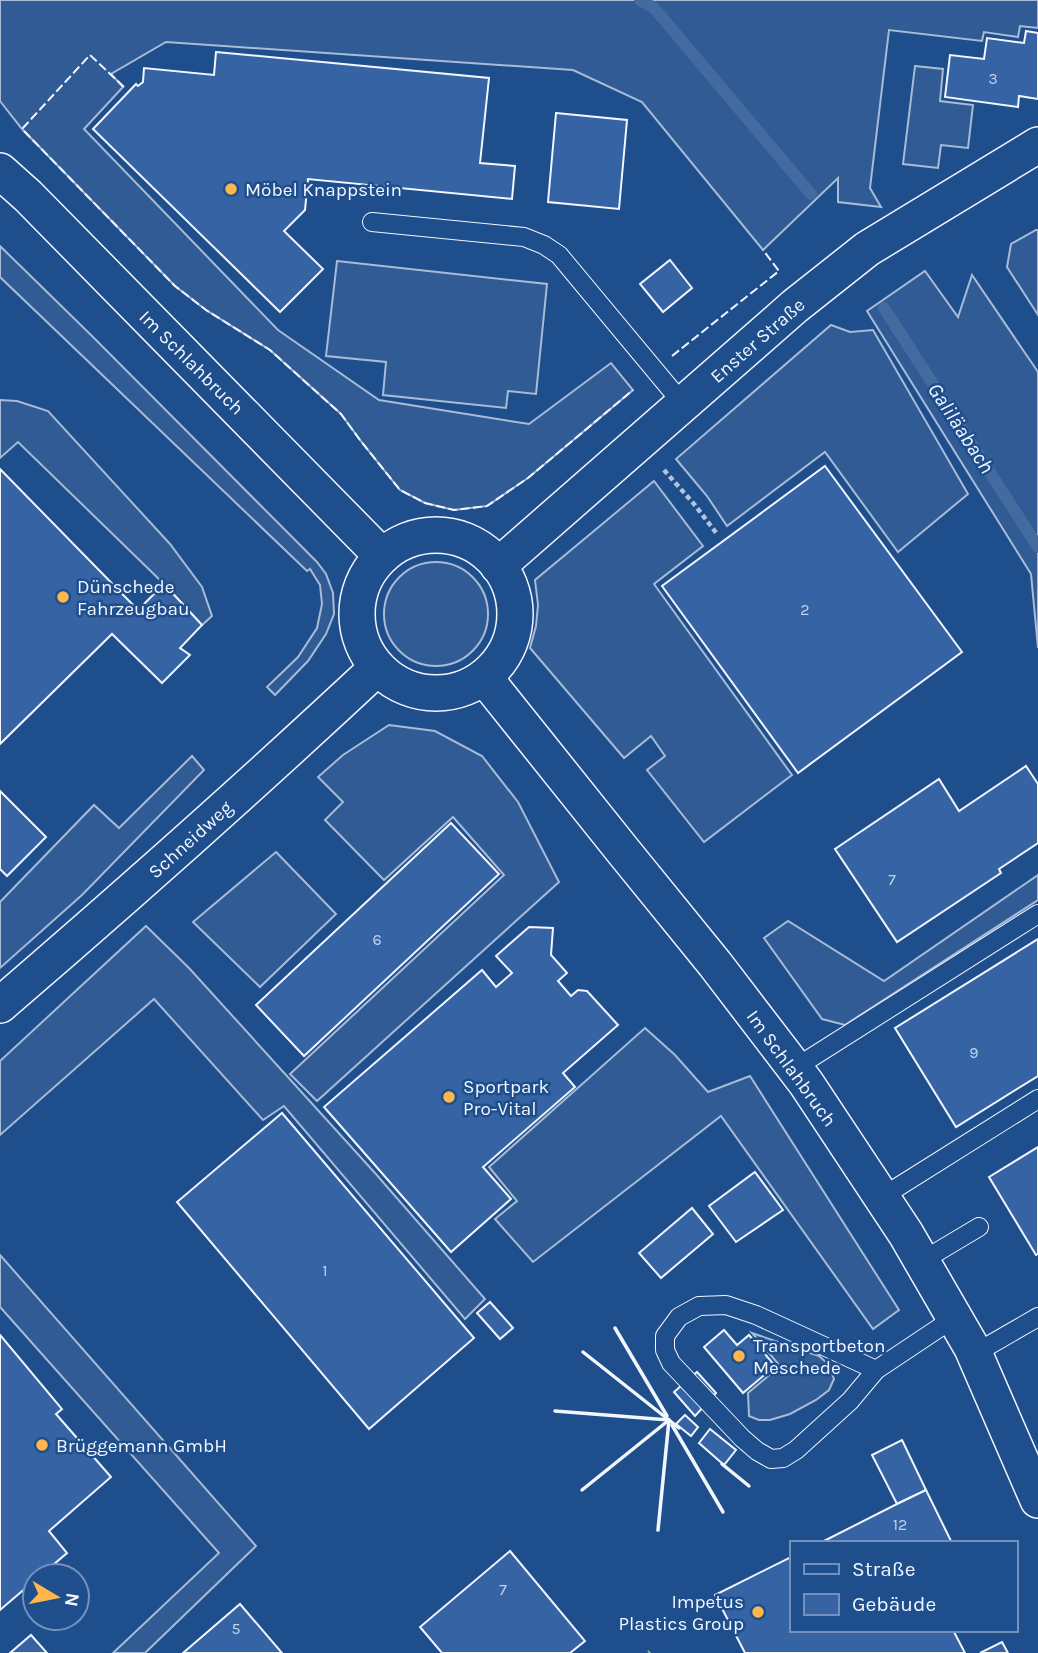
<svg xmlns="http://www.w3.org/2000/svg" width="1038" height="1653" viewBox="0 0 1038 1653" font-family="Karla,sans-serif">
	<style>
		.built { fill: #305b95; stroke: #a8bbd7; stroke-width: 2 }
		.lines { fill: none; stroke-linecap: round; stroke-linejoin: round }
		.stream { stroke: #446ba0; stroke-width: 12 }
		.building { fill: #3563a3; stroke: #f2f6ff; stroke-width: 2 }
		.lane-casing { stroke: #f2f6ff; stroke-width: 20 }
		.street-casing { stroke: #f2f6ff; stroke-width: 38 }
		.path { stroke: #b3c4dc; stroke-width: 4.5; stroke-dasharray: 5 3.5; stroke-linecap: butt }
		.lane { stroke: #1f4e8c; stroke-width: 18 }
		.street { stroke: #1f4e8c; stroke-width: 35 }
		.hedge { stroke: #97c8a6; stroke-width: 5; stroke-dasharray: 3.5 5; stroke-linecap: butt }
		.fence { stroke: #f2f6ff; stroke-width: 2; stroke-dasharray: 9 3.5; stroke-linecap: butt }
		.wall { stroke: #f2f6ff; stroke-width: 3.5 }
		.poi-dot { fill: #ffb74d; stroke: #1f4e8c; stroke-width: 2.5 }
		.labels { text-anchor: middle; stroke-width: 5; stroke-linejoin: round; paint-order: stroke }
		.number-label { font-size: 16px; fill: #c3d1e8 }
		.poi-label { font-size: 19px; fill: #f2f6ff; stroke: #1f4e8c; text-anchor: start }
		.street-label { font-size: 19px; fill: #f2f6ff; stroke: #1f4e8c }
		.water-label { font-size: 21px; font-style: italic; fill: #f2f6ff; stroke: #1f4e8c }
	</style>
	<rect width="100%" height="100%" fill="#1f4e8c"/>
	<g class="built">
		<polygon points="0,0 1038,0 1038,28 1020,26 1018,37 984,32 982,41 889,30 870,188 881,207 838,202 838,178 763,250 642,102 573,70 166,42 111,74 123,87 84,129 278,330 379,400 529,424 611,363 633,390 528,478 487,506 454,510 425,503 400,490 360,440 341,414 270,350 206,310 175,286 22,129 0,101"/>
		<polygon points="915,66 943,69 940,101 973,105 968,148 941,145 938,168 903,164"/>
		<polygon points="1036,230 1038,230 1038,315 1007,267 1011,244"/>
		<polygon points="0,246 91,335 317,562 326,574 333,593 334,614 326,634 308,661 275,695 267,687 298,657 317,628 322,604 320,585 310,569 307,571 0,277"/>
		<polygon points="337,261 547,284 536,394 508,391 506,408 383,395 386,362 326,356"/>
		<polygon points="925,271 958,317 972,275 1038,372 1038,648 1031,574 867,311"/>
		<polygon points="831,325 850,332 873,330 968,494 898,552 825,452 727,526 707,496 676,459"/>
		<polygon points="0,400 17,401 48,411 170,544 202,587 212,616 202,625 164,584 18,442 0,458"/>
		<polygon points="654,481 703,546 654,584 792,775 704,842 647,770 665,756 651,736 624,758 530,648 536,626 538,605 535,580"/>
		<circle cx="436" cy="614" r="52"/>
		<polygon points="389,725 435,731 482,756 518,802 559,882 317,1101 290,1074 504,875 453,817 384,880 325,820 343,802 318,777 343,755"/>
		<polygon points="192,756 204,770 82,895 0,968 0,902 94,805 119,828"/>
		<polygon points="276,852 336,914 260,987 193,922"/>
		<polygon points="1038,875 1038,900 845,1025 822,1019 764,938 788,921 884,981"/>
		<polygon points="146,926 189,968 375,1173 485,1299 465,1319 284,1106 263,1120 154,999 0,1135 0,1061"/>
		<polygon points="645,1028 675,1055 708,1092 750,1076 899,1310 873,1329 721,1116 533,1262 495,1219 517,1201 489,1167"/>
		<polygon points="0,1255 256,1546 145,1653 113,1653 219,1553 0,1307"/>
		<polygon points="752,1333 819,1356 828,1364 834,1379 829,1390 816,1400 790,1414 770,1420 759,1420 749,1416 748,1393 780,1366"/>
	</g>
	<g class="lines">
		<g class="stream">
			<polyline points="640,0 654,8 811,194"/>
			<polyline points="884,308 1038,547"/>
		</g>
	</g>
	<g class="building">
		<polygon points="1026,31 1038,33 1038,99 1019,96 1018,107 945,97 950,55 984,59 987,38 1024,43"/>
		<polygon points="216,52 489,78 480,163 515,166 512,199 308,179 305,210 284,231 323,269 280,312 93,129 136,84 138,86 143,82 144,68 214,75"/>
		<polygon points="556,113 627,120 619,209 548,202"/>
		<polygon points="670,260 692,288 663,312 640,284"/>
		<polygon points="825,466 962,652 798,773 662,586"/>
		<polygon points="0,469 138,610 164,584 202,625 180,648 190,655 162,683 112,634 0,744"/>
		<polygon points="1026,766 1038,784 1038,843 999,869 1001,873 897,942 835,849 939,779 959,811"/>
		<polygon points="0,791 46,837 7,876 0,869"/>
		<polygon points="451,823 499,874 304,1056 256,1005"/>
		<polygon points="529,927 553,928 551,955 567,973 558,981 571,996 578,990 587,991 618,1025 563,1073 575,1087 483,1167 511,1199 451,1252 324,1107 482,970 496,987 512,973 496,956"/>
		<polygon points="1038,939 1038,1076 956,1127 895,1028"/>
		<polygon points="282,1113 474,1338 369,1429 177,1202"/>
		<polygon points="1038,1147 1038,1254 1036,1255 989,1177"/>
		<polygon points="755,1172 783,1210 736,1242 709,1206"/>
		<polygon points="692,1208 713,1234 661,1278 639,1253"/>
		<polygon points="490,1302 513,1328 500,1339 477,1313"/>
		<polygon points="724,1330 737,1345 749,1335 775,1366 743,1393 704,1347"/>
		<polygon points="0,1335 62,1409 56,1414 111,1477 49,1531 67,1553 40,1576 35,1576 35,1580 0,1610"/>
		<polygon points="697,1372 716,1393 695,1416 674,1392"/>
		<polygon points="685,1415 698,1427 691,1436 676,1424"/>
		<polygon points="710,1429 736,1450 724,1465 699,1443"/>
		<polygon points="902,1440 926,1490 897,1504 872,1455"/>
		<polygon points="926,1490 952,1543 820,1543 897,1504"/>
		<polygon points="510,1551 585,1641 570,1653 442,1653 420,1627"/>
		<polygon points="791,1557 791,1630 953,1630 965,1653 745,1653 715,1595"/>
		<polygon points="240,1604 282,1653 183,1653"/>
		<polygon points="31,1635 47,1653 10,1653"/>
		<polygon points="1002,1642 1008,1653 980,1653"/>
	</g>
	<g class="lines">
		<defs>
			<g id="lane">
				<polyline points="372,222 524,237 544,245 559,255 683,404"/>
				<polyline points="795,1068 1038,914"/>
				<polyline points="882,1197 1038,1099"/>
				<polyline points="922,1261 979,1227"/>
				<polyline points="974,1354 1038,1317"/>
				<polyline points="876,1370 850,1401 796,1450 783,1458 771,1459 757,1451 742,1438 671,1363 665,1350 665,1336 679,1317 699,1306 726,1305 756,1315 876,1370 954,1318"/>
			</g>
			<g id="street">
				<polyline points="0,171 28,196 382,556"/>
				<circle cx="436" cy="614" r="79"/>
				<polyline points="498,566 795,306 867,249 1038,145"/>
				<polyline points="484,677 624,852 715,964 806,1083 906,1234 972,1348 1038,1500"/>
				<path d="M 0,1005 C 128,895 254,783 377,668"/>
			</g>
		</defs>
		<use href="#lane" class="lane-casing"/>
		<use href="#street" class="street-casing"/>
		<polyline class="path" points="664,470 694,504 717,534"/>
		<use href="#lane" class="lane"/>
		<use href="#street" class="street"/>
		<polyline class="hedge" points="649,1653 650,1652"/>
		<g class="fence">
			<polyline points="124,87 90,55 22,129 175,286 206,310 270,350 341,414 360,440 400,490 425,503 454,510 487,506 528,478 633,390"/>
			<polyline points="672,356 779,271 763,250"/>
		</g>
		<g class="wall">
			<polyline points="615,1328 667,1416"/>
			<polyline points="583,1352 679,1428"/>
			<polyline points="555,1411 669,1420"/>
			<polyline points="672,1425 723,1512"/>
			<polyline points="722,1464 749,1486"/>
			<polyline points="582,1490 669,1420"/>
			<polyline points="658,1530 669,1420"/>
		</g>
	</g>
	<g class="poi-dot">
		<circle cx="231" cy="189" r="7"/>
		<circle cx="63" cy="597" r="7"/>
		<circle cx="449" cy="1097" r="7"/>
		<circle cx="739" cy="1356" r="7"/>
		<circle cx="42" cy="1445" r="7"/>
		<circle cx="758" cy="1612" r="7"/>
	</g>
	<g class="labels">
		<g class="number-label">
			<text x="993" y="84">3</text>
			<text x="805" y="615">2</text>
			<text x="892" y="885">7</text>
			<text x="377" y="945">6</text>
			<text x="974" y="1058">9</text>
			<text x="325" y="1276">1</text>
			<text x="900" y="1530">12</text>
			<text x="503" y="1595">7</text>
			<text x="236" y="1634">5</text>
		</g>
		<g class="poi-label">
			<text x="245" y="196">Möbel Knappstein</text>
			<text x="77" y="593">Dünschede<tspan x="77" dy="22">Fahrzeugbau</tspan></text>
			<text x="463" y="1093">Sportpark<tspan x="463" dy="22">Pro-Vital</tspan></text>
			<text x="753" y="1352">Transportbeton<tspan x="753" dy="22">Meschede</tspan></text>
			<text x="56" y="1452">Brüggemann GmbH</text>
			<text x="744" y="1608" text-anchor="end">Impetus<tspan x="744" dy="22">Plastics Group</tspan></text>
		</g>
		<g class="street-label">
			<text transform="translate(757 340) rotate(-41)" y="7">Enster Straße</text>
			<text transform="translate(192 362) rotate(45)" y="7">Im Schlahbruch</text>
			<text transform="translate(190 839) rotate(-42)" y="7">Schneidweg</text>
			<text transform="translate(792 1068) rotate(54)" y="7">Im Schlahbruch</text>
		</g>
		<g class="water-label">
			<text transform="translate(961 428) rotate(57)" y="7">Galiläabach</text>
		</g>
	</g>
	<rect x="790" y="1541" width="228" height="91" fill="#1f4e8c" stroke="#7391ba" stroke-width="2"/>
	<rect x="804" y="1564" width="35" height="10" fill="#1f4e8c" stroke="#7391ba" stroke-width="2"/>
	<text x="852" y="1576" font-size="21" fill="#f2f6ff">Straße</text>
	<rect x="804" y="1594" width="35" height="21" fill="#3563a3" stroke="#7391ba" stroke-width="2"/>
	<text x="852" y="1611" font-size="21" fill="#f2f6ff">Gebäude</text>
	<g transform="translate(56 1597) rotate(100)"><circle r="33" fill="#1f4e8c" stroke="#7391ba" stroke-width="2"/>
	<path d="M0-5L12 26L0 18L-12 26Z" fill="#ffb74d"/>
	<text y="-10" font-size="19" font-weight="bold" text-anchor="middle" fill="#f2f6ff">N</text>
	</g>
</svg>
